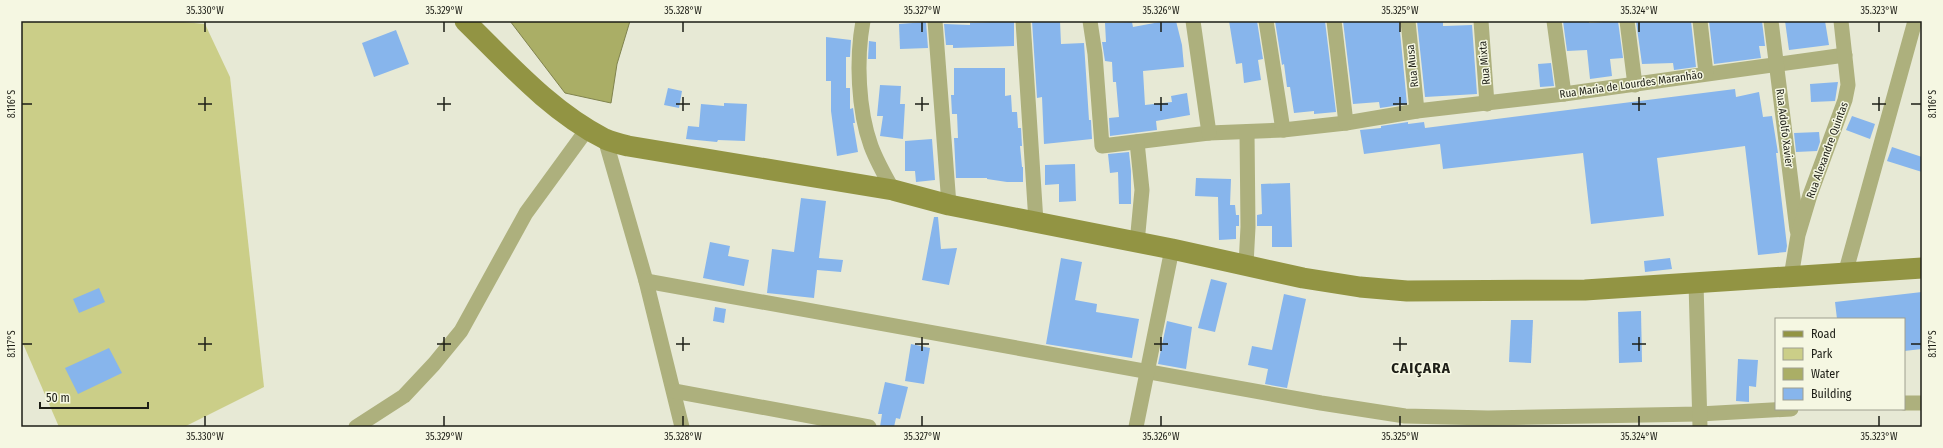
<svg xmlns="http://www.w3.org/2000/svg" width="1943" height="448" viewBox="0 0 1943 448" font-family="'Fira Sans Condensed',sans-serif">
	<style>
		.green { fill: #cbce88 }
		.water { fill: #aaae66; stroke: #80834e }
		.building { fill: #87b5ec }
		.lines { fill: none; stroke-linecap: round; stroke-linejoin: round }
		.street { stroke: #adb07d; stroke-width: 15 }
		.secondary { stroke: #929443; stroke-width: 21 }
		.ticks { fill: none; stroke: #1d1e16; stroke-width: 1.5 }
		.labels { text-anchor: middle; stroke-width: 3; stroke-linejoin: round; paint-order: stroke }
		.street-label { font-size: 11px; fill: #1d1e16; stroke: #f5f7e2 }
		.district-label { font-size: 15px; font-weight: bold; letter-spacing: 1px; fill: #1d1e16; stroke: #f5f7e2 }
		.neatline { fill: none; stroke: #1d1e16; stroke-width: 1.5 }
		.ticks-label { font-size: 10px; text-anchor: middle; fill: #1d1e16 }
	</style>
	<rect width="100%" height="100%" fill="#e7e9d5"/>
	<polygon class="green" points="21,21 173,21 205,24 230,77 264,387 184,427 59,427 21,339"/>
	<polygon class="water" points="510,21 630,21 617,64 611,103 565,93"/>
	<g class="building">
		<polygon points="1014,21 1014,46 953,48 953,45 946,45 944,24 970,25 970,23"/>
		<polygon points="1032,21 1060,21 1061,44 1084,43 1089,120 1091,120 1092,139 1044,144 1042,97 1037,98"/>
		<polygon points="1165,21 1176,21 1182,45 1184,67 1143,71 1145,105 1172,102 1171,96 1187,93 1190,115 1156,121 1157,130 1110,136 1109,118 1119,117 1116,82 1113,82 1112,62 1105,61 1102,42 1106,42 1105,23 1132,22 1133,27"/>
		<polygon points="1229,21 1257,21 1263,59 1258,60 1261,80 1244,83 1242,63 1236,64"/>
		<polygon points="1275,21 1325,21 1336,112 1314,114 1314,111 1294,113 1290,87 1287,87 1284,64 1282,65"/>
		<polygon points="1343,21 1399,21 1407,104 1380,108 1379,102 1353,104"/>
		<polygon points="1417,21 1443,21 1443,26 1445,26 1472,25 1477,94 1425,97"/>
		<polygon points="1563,21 1589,21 1589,23 1618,21 1623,58 1610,59 1612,76 1590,79 1587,50 1567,51"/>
		<polygon points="1636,21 1691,21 1696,67 1674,70 1673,63 1642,64"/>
		<polygon points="1709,21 1762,21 1765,46 1759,46 1761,58 1714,64"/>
		<polygon points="1785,21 1825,21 1829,45 1789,50"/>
		<polygon points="926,22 928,48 900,49 899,24"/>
		<polygon points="396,30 409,64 374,77 362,43"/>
		<polygon points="826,37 851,40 850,57 846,57 846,88 850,88 850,109 853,108 855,123 853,123 858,152 837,156 831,111 831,81 826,81"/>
		<polygon points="869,41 876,42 876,59 868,59"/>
		<polygon points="1551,63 1554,86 1540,87 1538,64"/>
		<polygon points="954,68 1005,68 1005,96 1011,95 1012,112 1017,112 1018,128 1021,128 1022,146 1020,146 1022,167 1023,167 1023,182 1007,182 987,179 987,178 956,178 954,138 958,138 957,114 952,114 951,95 954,95"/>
		<polygon points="1838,82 1835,101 1811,102 1810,84"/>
		<polygon points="880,85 901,86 900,104 905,104 903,139 880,136 883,116 877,116"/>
		<polygon points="668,88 682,91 679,108 664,105"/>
		<polygon points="1735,89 1736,97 1759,92 1763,117 1772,116 1778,153 1776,153 1787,246 1786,252 1758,255 1745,146 1657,158 1664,216 1591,224 1583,153 1443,169 1440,144 1364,154 1360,130 1381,128 1381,126 1408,122 1408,124 1424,122 1425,128"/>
		<polygon points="724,103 747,104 745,141 718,140 717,142 686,139 688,126 699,127 701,104 724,106"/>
		<polygon points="1852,116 1875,124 1870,139 1846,130"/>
		<polygon points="1819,132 1820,142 1817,151 1796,152 1794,133"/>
		<polygon points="932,139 935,180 916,182 915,171 905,171 905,141"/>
		<polygon points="1892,147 1922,157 1922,172 1887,161"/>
		<polygon points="1129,152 1131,171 1131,204 1119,204 1118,172 1110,173 1108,154"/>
		<polygon points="1075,164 1076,201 1059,202 1059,184 1045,185 1045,165"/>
		<polygon points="1196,178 1231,179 1230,205 1235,205 1236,215 1239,215 1239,226 1236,226 1236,239 1219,240 1218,197 1195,196"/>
		<polygon points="1290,183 1292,247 1272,247 1272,226 1257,226 1257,215 1262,214 1261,184"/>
		<polygon points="801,198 826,201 819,258 843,260 841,272 817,270 814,298 767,293 772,249 794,252"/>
		<polygon points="934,217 938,217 941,249 957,248 949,285 922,280"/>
		<polygon points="710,242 730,246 728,256 749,260 744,286 703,278"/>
		<polygon points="1061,258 1082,262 1075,300 1097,304 1096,312 1139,319 1132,358 1046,344"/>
		<polygon points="1670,258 1672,269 1645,272 1644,261"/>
		<polygon points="1211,279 1227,283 1215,332 1198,328"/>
		<polygon points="99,288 105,302 79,313 73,299"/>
		<polygon points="1922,292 1922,349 1904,351 1904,319 1837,319 1835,302"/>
		<polygon points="1284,294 1306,299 1287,388 1265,384 1268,369 1248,365 1252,346 1272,350"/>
		<polygon points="715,307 726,309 724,323 713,321"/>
		<polygon points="1641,311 1642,362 1619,363 1618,312"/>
		<polygon points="1511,320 1533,320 1531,363 1509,362"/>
		<polygon points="1167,321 1192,327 1186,369 1158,364"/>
		<polygon points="911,344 930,348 924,384 905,381"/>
		<polygon points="109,348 122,373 78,394 65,368"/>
		<polygon points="1738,359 1758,360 1756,387 1749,386 1749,402 1736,401"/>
		<polygon points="885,382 908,387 900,419 896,418 894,427 880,427 882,414 878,414"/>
	</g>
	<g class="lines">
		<g class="street">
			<path d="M 863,21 C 856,59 858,110 871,146 C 877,162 885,176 893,190"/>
			<polyline points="935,21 949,205"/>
			<polyline points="1023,21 1036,222"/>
			<polyline points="1090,21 1095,54 1102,146 1209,133 1283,130 1346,123 1417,111 1564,94 1845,55"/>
			<polyline points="1193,21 1209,133"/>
			<polyline points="1266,21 1283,130"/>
			<polyline points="1334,21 1346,123"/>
			<polyline points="1408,21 1417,111"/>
			<polyline points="1481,21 1487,104"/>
			<polyline points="1554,21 1564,94"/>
			<polyline points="1627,21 1635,85"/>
			<polyline points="1700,21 1706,73"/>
			<polyline points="1771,21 1797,230"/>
			<polyline points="605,139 646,281 682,427"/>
			<polyline points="1137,142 1142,190 1137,243"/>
			<polyline points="1246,265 1248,227 1247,132"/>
			<polyline points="1845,274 1915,21"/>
			<polyline points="1791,277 1798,235 1810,195 1845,100 1848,85 1841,21"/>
			<polyline points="646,281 1321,403 1405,416 1488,418 1699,414 1791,409"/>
			<polyline points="1696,283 1700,427"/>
			<polyline points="674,391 869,427"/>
			<polyline points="1904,403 1922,403"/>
			<polyline points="356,427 404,396 434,364 461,331 526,213 588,128"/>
			<polyline points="1136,427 1172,249"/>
		</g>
		<path class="secondary" d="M 465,21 C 508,63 550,111 605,139 C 612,142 620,144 628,146 L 893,190 L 949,205 L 1172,249 L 1303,278 L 1360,287 L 1407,291 L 1585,290 L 1922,268"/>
	</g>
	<path class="ticks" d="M 205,22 L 205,32M 444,22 L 444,32M 683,22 L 683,32M 922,22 L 922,32M 1161,22 L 1161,32M 1400,22 L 1400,32M 1639,22 L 1639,32M 1879,22 L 1879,32M 205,97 L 205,111M 444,97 L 444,111M 683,97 L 683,111M 922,97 L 922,111M 1161,97 L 1161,111M 1400,97 L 1400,111M 1639,97 L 1639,111M 1879,97 L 1879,111M 22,104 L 32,104M 198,104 L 212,104M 437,104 L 451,104M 676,104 L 690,104M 915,104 L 929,104M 1154,104 L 1168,104M 1393,104 L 1407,104M 1632,104 L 1646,104M 1872,104 L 1886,104M 1911,104 L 1921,104M 205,337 L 205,351M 444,337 L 444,351M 683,337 L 683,351M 922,337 L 922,351M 1161,337 L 1161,351M 1400,337 L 1400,351M 1639,337 L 1639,351M 22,344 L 32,344M 198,344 L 212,344M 437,344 L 451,344M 676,344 L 690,344M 915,344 L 929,344M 1154,344 L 1168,344M 1393,344 L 1407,344M 1632,344 L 1646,344M 1911,344 L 1921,344M 205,416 L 205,426M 444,416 L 444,426M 683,416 L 683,426M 922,416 L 922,426M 1161,416 L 1161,426M 1400,416 L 1400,426M 1639,416 L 1639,426M 1879,416 L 1879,426"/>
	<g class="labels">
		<g class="street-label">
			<text transform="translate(1484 63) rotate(-95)" y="4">Rua Mixta</text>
			<text transform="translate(1412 66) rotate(-96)" y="4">Rua Musa</text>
			<text transform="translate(1631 84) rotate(-8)" y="4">Rua Maria de Lourdes Maranhão</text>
			<text transform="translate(1785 128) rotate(83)" y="4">Rua Adolfo Xavier</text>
			<text transform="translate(1827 150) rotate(-70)" y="4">Rua Alexandre Quintas</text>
		</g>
		<g class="district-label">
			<text x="1421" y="373">CAIÇARA</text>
		</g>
	</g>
	<rect width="1943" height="448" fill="none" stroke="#f5f7e2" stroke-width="44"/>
	<rect x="1775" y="318" width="130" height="92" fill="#f5f7e2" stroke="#9fa090"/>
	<rect x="1783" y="331" width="20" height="6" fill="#929443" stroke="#9fa090"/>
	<text x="1811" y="338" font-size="12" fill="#1d1e16">Road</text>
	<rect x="1783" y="348" width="20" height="12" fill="#cbce88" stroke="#9fa090"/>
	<text x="1811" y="358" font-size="12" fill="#1d1e16">Park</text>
	<rect x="1783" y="368" width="20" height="12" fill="#aaae66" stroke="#9fa090"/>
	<text x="1811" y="378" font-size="12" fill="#1d1e16">Water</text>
	<rect x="1783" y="388" width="20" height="12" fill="#87b5ec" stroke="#9fa090"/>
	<text x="1811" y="398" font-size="12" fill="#1d1e16">Building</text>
	<path d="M40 402v6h108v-6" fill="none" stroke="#1d1e16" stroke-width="2"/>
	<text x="46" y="402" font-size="12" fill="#1d1e16" stroke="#f5f7e2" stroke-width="3" paint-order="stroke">50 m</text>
	<rect x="22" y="22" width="1899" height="404" class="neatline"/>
	<g class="ticks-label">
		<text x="205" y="14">35.330°W</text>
		<text x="444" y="14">35.329°W</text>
		<text x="683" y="14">35.328°W</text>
		<text x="922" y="14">35.327°W</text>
		<text x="1161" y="14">35.326°W</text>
		<text x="1400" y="14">35.325°W</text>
		<text x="1639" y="14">35.324°W</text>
		<text x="1879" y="14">35.323°W</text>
		<text transform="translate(11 104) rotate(-90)" y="4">8.116°S</text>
		<text transform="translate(1932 104) rotate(-90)" y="4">8.116°S</text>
		<text transform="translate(11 344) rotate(-90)" y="4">8.117°S</text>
		<text transform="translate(1932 344) rotate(-90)" y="4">8.117°S</text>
		<text x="205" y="440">35.330°W</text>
		<text x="444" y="440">35.329°W</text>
		<text x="683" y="440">35.328°W</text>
		<text x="922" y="440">35.327°W</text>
		<text x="1161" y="440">35.326°W</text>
		<text x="1400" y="440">35.325°W</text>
		<text x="1639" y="440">35.324°W</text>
		<text x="1879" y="440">35.323°W</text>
	</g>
</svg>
